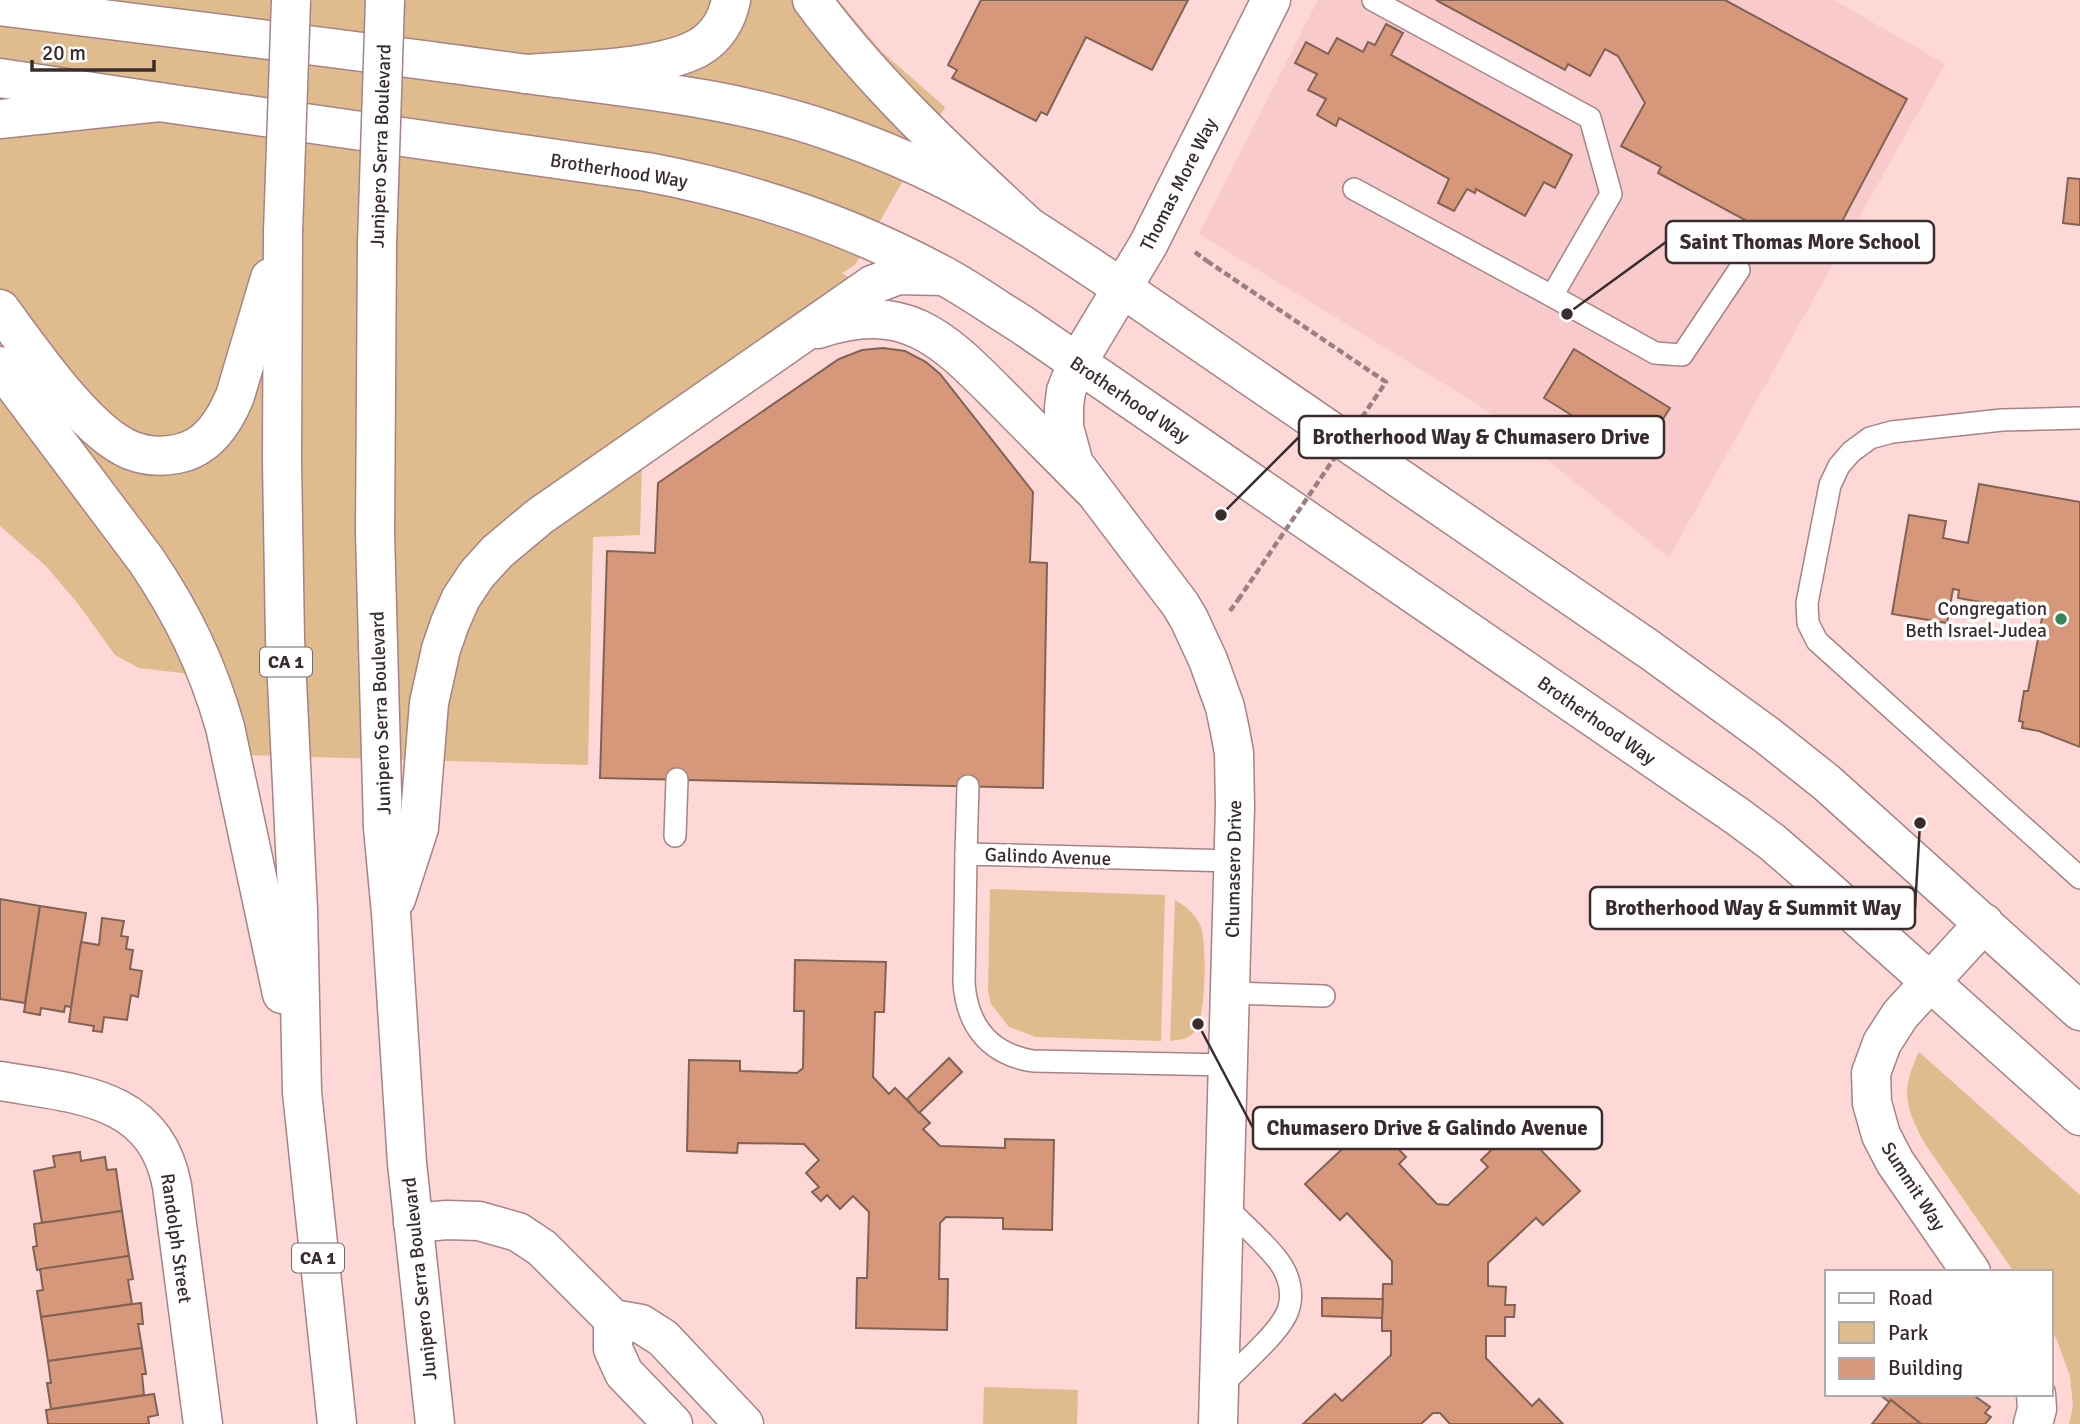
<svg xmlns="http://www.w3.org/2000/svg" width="2080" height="1424" viewBox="0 0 2080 1424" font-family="Signika,sans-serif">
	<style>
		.built { fill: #f9cacb }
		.green { fill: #dfbb8d }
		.building { fill: #d7977a; stroke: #806355; stroke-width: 2 }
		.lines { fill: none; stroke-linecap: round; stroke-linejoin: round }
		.service-casing { stroke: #a78384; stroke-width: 24 }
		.minor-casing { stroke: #a78384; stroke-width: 41 }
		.tertiary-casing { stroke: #a78384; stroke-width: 41 }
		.secondary-casing { stroke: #a78384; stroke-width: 41 }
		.trunk-casing { stroke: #a78384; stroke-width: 41 }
		.path { stroke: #9a8080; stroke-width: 4.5; stroke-dasharray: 7 3.5; stroke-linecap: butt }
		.service { stroke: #fff; stroke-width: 21 }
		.minor { stroke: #fff; stroke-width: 38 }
		.tertiary { stroke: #fff; stroke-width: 38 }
		.secondary { stroke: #fff; stroke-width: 38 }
		.trunk { stroke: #fff; stroke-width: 38 }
		.trunk-bridge-casing { stroke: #a78384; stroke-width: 41; stroke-linecap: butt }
		.path-bridge { stroke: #9a8080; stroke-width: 4.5; stroke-dasharray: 7 3.5; stroke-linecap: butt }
		.trunk-bridge { stroke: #fff; stroke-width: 38 }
		.poi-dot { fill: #348657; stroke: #fff; stroke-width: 2.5 }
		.labels { text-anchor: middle; stroke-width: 7; stroke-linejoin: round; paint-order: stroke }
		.shield { fill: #fff; stroke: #756b6b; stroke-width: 2 }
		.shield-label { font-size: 18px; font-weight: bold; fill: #3a2c2c }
		.street-label { font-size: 19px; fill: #3a2c2c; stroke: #fff }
		.poi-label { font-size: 19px; fill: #3a2c2c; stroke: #fff; text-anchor: end }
		.leader { fill: none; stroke: #3a2c2c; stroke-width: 2.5 }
		.callout-dot { fill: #3a2c2c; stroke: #fff; stroke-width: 2.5 }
		.callout { fill: #fff; stroke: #3a2c2c; stroke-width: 2.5 }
		.callout-label { font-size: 21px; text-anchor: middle; font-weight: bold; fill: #3a2c2c }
	</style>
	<rect width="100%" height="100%" fill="#fed7d7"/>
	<polygon class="built" points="1318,0 1834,0 1945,64 1669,557 1479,405 1199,234"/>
	<g class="green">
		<polygon points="0,0 838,0 881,51 945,107 855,265 842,273 852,280 643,426 640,535 593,537 588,765 246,755 225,678 139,668 115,655 79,605 46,566 0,526"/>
		<polygon points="990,889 1165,895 1161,1041 1036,1037 1009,1027 991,1004 988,991"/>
		<path d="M 1175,900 C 1186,906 1196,915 1201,927 C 1207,944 1206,1018 1195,1031 C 1189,1039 1180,1040 1170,1041 Z"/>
		<path d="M 1919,1052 L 2080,1195 L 2080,1424 L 2069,1424 L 2073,1406 L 2070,1376 L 2056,1338 L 2050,1328 L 2050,1272 L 2014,1272 L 1925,1144 C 1905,1106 1900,1092 1919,1052 Z"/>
		<polygon points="984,1387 1078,1390 1077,1424 983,1424"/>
	</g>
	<g class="building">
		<polygon points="981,0 1188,0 1152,70 1086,37 1047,115 1041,112 1036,121 952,78 957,70 948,65"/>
		<polygon points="1436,0 1725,0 1907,99 1821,261 1658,173 1661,167 1621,146 1645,103 1618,56 1605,49 1590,76 1568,64 1565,70"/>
		<polygon points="1386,24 1403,33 1391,55 1572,155 1555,188 1544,182 1525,216 1476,189 1475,193 1467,189 1454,211 1438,203 1449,179 1339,118 1336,126 1317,115 1326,99 1308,90 1317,74 1295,63 1306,42 1328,54 1337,38 1363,52 1368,42 1375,45"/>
		<polygon points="2068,178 2080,179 2080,225 2063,223"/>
		<polygon points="883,348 905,351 926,362 940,374 1033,492 1030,562 1047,563 1043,788 600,778 607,551 655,553 658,483 839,359 862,350"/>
		<polygon points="1574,349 1670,408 1639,457 1544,398"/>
		<polygon points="1979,484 2080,502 2080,747 2039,731 2022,728 2023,722 2019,721 2024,691 2028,691 2043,613 1958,598 1959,590 1953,589 1947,623 1892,614 1909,515 1946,521 1943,538 1968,543"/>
		<polygon points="0,899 40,906 25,1003 0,999"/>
		<polygon points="40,906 86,913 71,1007 65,1006 64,1012 41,1008 40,1015 24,1012"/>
		<polygon points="102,918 124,921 121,936 128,937 126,949 133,950 130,969 142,971 138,997 131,995 127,1020 104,1017 102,1032 93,1031 94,1026 69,1022 81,942 99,945"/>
		<polygon points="795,960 886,962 884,1012 875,1012 873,1077 889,1094 895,1088 930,1123 923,1129 940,1146 1005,1148 1005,1139 1054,1140 1052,1230 1003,1229 1003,1218 946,1217 940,1223 939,1279 948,1279 947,1330 856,1328 857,1278 867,1278 869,1212 853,1196 840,1209 827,1195 821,1201 812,1192 819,1187 806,1173 819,1160 804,1144 738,1143 737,1153 687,1151 689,1060 740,1061 740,1071 797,1073 803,1068 804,1011 794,1011"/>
		<polygon points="949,1058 962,1072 919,1113 907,1099"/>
		<polygon points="1372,1121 1406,1157 1399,1164 1437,1204 1448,1205 1488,1167 1481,1160 1517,1125 1580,1191 1543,1225 1536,1218 1488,1263 1488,1286 1506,1287 1505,1305 1515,1305 1514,1317 1505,1317 1505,1336 1486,1336 1486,1358 1532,1406 1539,1399 1563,1424 1450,1424 1440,1413 1433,1413 1421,1424 1303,1424 1335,1394 1342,1401 1391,1355 1391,1331 1382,1331 1382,1318 1383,1284 1392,1284 1392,1261 1347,1213 1340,1220 1305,1184"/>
		<polygon points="80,1152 81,1161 105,1157 107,1170 116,1169 122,1211 42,1223 34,1171 55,1167 53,1156"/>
		<polygon points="122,1211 129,1256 37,1270 33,1247 37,1246 34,1224"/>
		<polygon points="129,1256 133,1279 128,1280 132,1304 41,1317 37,1291 43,1290 40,1269"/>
		<polygon points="1322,1298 1383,1299 1382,1318 1322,1316"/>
		<polygon points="141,1303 143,1324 138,1324 142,1348 48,1361 41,1317"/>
		<polygon points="142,1348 146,1374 142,1374 144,1395 51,1409 47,1383 51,1383 48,1361"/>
		<polygon points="154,1394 158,1415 148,1417 149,1424 48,1424 46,1410"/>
		<polygon points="1879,1394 1972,1394 1990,1407 1985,1413 1991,1417 1985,1424 1921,1424 1891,1400 1889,1402"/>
		<polygon points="1891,1400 1921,1424 1872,1424"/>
	</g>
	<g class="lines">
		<defs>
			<g id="service">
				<polyline points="1354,189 1552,296 1611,194 1590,118 1373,0"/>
				<polyline points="1552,296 1655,353 1682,355 1739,270"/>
				<polyline points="2080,418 2002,420 1892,432 1870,438 1851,452 1839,466 1830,485 1807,603 1808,623 1817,641 2080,878"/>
				<polyline points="675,836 677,779"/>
				<polyline points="966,854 968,786"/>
				<polyline points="1230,993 1324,996"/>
				<path d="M 1228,1065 L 1033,1061 C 989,1054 967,1025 964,983 L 966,854 L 1233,861"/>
				<path d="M 1220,1387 C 1237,1369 1276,1336 1286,1315 C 1295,1297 1290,1275 1277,1259 C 1262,1240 1242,1223 1224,1205"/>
			</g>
			<g id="minor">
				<path d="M 0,1081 C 75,1094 155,1095 172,1186 L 203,1424"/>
				<polyline points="1971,1272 1895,1162 1881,1135 1872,1103 1871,1073 1882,1043 1900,1015 1984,923"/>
				<polyline points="1218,1424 1235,806 1234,753 1230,731 1225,707 1208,660 1189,619 1180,604 1074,464 1064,427 1064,407 1066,391 1077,363 1148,245 1271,0"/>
				<polyline points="2033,1424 2037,1409 2036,1394"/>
			</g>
			<g id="tertiary">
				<polyline points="413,1223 447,1220 479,1221 518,1232 542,1248 613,1319 641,1324 663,1338 744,1424"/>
				<polyline points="613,1319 613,1349 624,1373 673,1424"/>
			</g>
			<g id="secondary">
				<path d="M 0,6 C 173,28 347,49 520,73 C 624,88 728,96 827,130 C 877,147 926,168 973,194 C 1025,222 1073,256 1122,288 L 1650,650 L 1768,736 L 1827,783 L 2080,1011"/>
				<path d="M 0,78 L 159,102 L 647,172 C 749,191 852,226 944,276 C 970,290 995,308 1021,324 L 1737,816 L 1772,842 L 1824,887 L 2080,1116"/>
			</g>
			<g id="trunk">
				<path d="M 812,0 C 874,84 951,155 1027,225"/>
				<path d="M 525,74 C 572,70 657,70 698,48 C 716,38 727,20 731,0"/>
				<polyline points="0,119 159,102"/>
				<polyline points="283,232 282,461 285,639 298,910 302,1092 337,1424"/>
				<polyline points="377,244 375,533 383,828 391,913 407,1163 435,1424"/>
				<path d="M 0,309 C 30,349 85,431 130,450 C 145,456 162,457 177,454 C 208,448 224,422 235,396 L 270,278"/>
				<path d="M 818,329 C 908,299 945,341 1004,400 C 1033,429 1062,459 1091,488"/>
				<path d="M 0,366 L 146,560 C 182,613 207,664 225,727 L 282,994"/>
				<polyline points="396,899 419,828 429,703 441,649 450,623 461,598 477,574 497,552 540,516 872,285 898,275 944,276"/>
			</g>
		</defs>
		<use href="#service" class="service-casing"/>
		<use href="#minor" class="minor-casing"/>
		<use href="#tertiary" class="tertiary-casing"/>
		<use href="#secondary" class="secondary-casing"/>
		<use href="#trunk" class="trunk-casing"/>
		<g class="path">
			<polyline points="1195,252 1207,261"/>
			<polyline points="1230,611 1238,600"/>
		</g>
		<use href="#service" class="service"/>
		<use href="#minor" class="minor"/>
		<use href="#tertiary" class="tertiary"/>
		<use href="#secondary" class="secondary"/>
		<use href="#trunk" class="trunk"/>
		<defs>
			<g id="trunk-bridge">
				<polyline points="283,232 291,0"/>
				<polyline points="377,244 385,0"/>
			</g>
		</defs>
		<use href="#trunk-bridge" class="trunk-bridge-casing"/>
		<polyline class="path-bridge" points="1207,261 1386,382 1238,600"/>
		<use href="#trunk-bridge" class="trunk-bridge"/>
	</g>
	<circle class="poi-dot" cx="2061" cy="619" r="7"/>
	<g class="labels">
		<g class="shield">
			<rect x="260" y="647.5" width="52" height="29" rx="5"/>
			<rect x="292" y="1243.5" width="52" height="29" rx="5"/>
		</g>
		<g class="shield-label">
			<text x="286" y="668">CA 1</text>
			<text x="318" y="1264">CA 1</text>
		</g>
		<g class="street-label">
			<text transform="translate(380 146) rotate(-88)" y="7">Junipero Serra Boulevard</text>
			<text transform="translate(619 170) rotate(9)" y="7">Brotherhood Way</text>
			<text transform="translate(1178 184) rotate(-63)" y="7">Thomas More Way</text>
			<text transform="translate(1130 399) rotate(34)" y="7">Brotherhood Way</text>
			<text transform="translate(380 713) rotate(-92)" y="7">Junipero Serra Boulevard</text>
			<text transform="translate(1597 720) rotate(35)" y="7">Brotherhood Way</text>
			<text transform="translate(1048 856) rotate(2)" y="7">Galindo Avenue</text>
			<text transform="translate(1233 869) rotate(-89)" y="7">Chumasero Drive</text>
			<text transform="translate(1914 1186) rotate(57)" y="7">Summit Way</text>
			<text transform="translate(177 1238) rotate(82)" y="7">Randolph Street</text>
			<text transform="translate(419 1279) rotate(-96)" y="7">Junipero Serra Boulevard</text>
		</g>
		<g class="poi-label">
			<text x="2047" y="615">Congregation<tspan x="2047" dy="22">Beth Israel-Judea</tspan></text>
		</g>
	</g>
	<path class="leader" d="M1567 314L1666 242M1221 515L1299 437M1920 823L1915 908M1198 1024L1253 1128"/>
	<g class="callout-dot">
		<circle cx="1567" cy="314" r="7"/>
		<circle cx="1221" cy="515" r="7"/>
		<circle cx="1920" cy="823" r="7"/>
		<circle cx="1198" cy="1024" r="7"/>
	</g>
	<g class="callout">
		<rect x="1666" y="221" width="268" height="42" rx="7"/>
		<rect x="1299" y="416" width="365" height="42" rx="7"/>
		<rect x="1590" y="887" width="325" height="42" rx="7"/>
		<rect x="1253" y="1107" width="349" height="42" rx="7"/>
	</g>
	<g class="callout-label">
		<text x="1800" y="249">Saint Thomas More School</text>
		<text x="1481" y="444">Brotherhood Way &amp; Chumasero Drive</text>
		<text x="1753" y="915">Brotherhood Way &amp; Summit Way</text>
		<text x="1427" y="1135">Chumasero Drive &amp; Galindo Avenue</text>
	</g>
	<rect x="1825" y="1270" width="228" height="126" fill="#ffffff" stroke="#b0abab" stroke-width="2"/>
	<rect x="1839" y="1293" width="35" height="10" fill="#ffffff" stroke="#b0abab" stroke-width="2"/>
	<text x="1888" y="1305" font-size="21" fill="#3a2c2c">Road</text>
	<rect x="1839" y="1322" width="35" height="21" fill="#dfbb8d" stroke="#b0abab" stroke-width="2"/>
	<text x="1888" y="1340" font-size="21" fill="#3a2c2c">Park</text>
	<rect x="1839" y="1358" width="35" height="21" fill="#d7977a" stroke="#b0abab" stroke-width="2"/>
	<text x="1888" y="1375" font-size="21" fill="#3a2c2c">Building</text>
	<path d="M32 60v10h122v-10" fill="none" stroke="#3a2c2c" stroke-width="3.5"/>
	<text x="42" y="60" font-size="21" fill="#3a2c2c" stroke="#ffffff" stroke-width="5" paint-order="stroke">20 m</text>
</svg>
